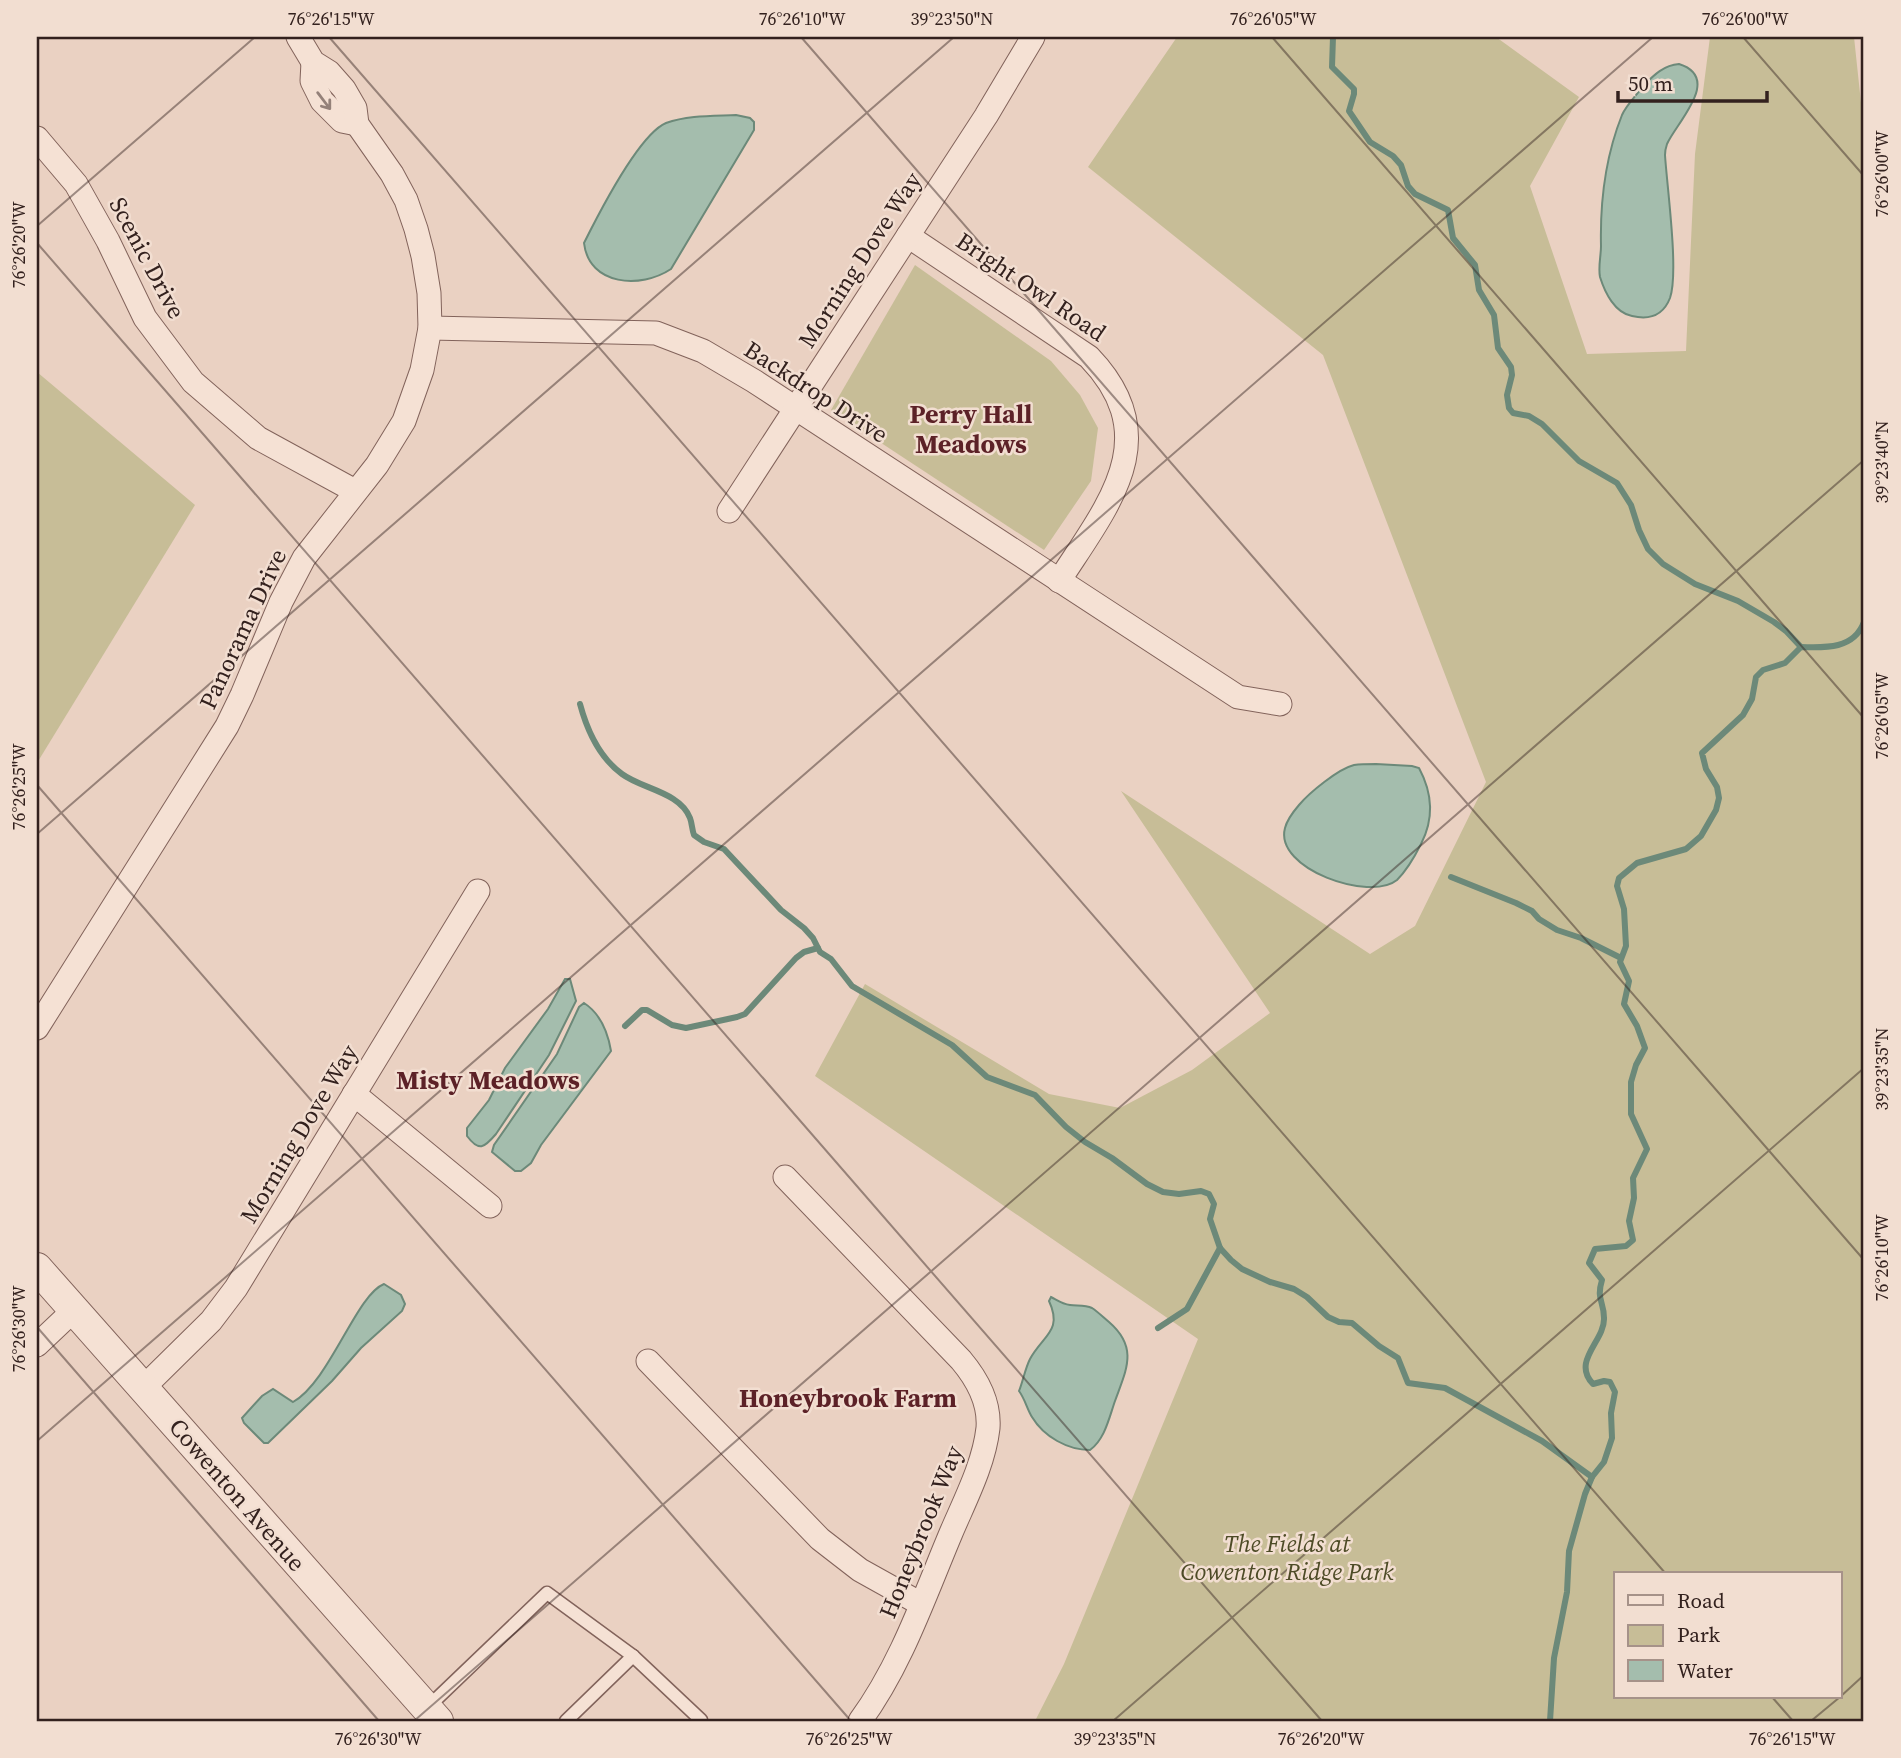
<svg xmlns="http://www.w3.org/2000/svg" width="1901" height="1758" viewBox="0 0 1901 1758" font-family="'Source Serif 4',serif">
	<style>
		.green { fill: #c7bd97; fill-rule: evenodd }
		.water { fill: #a4bdad; stroke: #6c8979; stroke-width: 2 }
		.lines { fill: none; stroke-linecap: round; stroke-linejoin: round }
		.stream { stroke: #6c8979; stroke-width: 6 }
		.service-casing { stroke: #82635b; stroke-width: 15 }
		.minor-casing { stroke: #82635b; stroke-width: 25 }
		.tertiary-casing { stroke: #82635b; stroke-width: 32 }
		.service { stroke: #f5e1d4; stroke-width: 12 }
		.minor { stroke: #f5e1d4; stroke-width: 23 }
		.tertiary { stroke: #f5e1d4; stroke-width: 30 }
		.oneway { stroke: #948179 }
		.ticks { fill: none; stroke: #33211e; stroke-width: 2; stroke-opacity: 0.45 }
		.labels { text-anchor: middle; stroke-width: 5; stroke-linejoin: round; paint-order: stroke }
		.street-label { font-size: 24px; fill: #33211e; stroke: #f2ded1 }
		.park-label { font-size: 24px; font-style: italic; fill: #4d4b26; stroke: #f2ded1 }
		.neighbourhood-label { font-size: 26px; font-weight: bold; fill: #5c2127; stroke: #f2ded1 }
		.neatline { fill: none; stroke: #33211e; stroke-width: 2.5 }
		.ticks-label { font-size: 18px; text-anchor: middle; fill: #33211e }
	</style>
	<rect width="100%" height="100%" fill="#ead1c2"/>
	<g class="green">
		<path d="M 1177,37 L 1496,37 L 1579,97 L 1530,186 L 1587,354 L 1686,351 L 1695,154 L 1710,37 L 1854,37 L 1864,131 L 1864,1721 L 1035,1721 L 1064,1664 L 1198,1339 L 815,1076 L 865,984 L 1049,1094 L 1120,1108 L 1192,1070 L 1270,1013 L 1121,791 L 1370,954 L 1415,926 L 1486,782 L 1323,355 L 1088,167 ZM 1616,1574 L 1840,1574 L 1840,1697 L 1616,1697 Z"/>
		<polygon points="915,265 1051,361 1080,395 1098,428 1091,481 1044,550 831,410"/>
		<polygon points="37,372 195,505 37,763"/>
	</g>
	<g class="water">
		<path d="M 1679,64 C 1723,78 1676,123 1667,144 C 1666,147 1665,151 1665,155 C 1667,187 1679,272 1670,298 C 1663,316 1649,320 1632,316 C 1615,313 1605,293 1600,277 C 1598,267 1601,256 1601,246 C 1600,203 1606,155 1622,115 C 1627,104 1637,95 1644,85 C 1654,75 1664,65 1679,64 Z"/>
		<path d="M 736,115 L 750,118 L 754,122 L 754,130 L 671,269 C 641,289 589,286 584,243 C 598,215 638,135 666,123 C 688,115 713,116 736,115 Z"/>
		<path d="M 1376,764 L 1412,766 L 1419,768 C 1433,794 1434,819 1421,844 C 1415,856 1406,871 1397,880 C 1370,902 1274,869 1285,828 C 1287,820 1293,812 1299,805 C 1309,793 1338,769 1354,765 C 1361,764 1369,764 1376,764 Z"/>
		<path d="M 565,979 L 570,979 L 576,1001 L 549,1055 L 496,1134 C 484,1148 479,1152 467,1136 L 467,1128 L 489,1100 L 505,1068 L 548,1009 Z"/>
		<path d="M 584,1003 C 601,1014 608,1033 611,1051 L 541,1145 L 531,1163 L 521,1171 L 515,1171 L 492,1152 L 494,1145 L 557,1054 L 579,1007 Z"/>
		<path d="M 384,1284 L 401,1295 L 405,1304 L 402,1311 L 361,1348 L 332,1381 L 268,1443 L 264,1443 L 244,1423 L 242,1418 L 262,1396 L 273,1389 L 293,1402 C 330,1381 356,1295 384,1284 Z"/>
		<path d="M 1051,1297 C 1057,1300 1062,1304 1070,1305 C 1077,1306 1085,1305 1092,1308 C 1098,1312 1103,1317 1109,1322 C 1139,1348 1126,1370 1115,1401 C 1109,1418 1105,1439 1090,1450 C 1068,1450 1044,1437 1032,1417 C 1027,1409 1025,1399 1019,1391 C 1023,1381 1025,1369 1030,1359 C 1043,1335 1063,1331 1049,1301 Z"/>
	</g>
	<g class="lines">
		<g class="stream">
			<polyline points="1333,37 1332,67 1354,89 1354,94 1349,111 1370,142 1393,156 1401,165 1408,186 1415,194 1448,210 1453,238 1475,265 1479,290 1494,315 1498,348 1511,367 1512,375 1507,395 1509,408 1513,413 1529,416 1542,424 1579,461 1617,483 1631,505 1639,530 1648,549 1663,564 1695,584 1738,601 1774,622 1786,631 1801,647"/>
			<path d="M 580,704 C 587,730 600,758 622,774 C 642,789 680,792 690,818 C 692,823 692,830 694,835 L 704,842 L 724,849 L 781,910 L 804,928 L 813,938 L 820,952 L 831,959 L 852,986 L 952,1045 L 987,1077 L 1035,1095 L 1066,1127 L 1085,1142 L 1112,1158 L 1147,1184 L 1163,1192 L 1179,1194 L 1201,1191 L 1209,1194 L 1214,1204 L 1210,1219 L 1220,1248 L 1231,1260 L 1242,1269 L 1270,1282 L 1294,1289 L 1307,1297 L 1328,1317 L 1339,1322 L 1352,1323 L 1379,1346 L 1398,1358 L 1408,1383 L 1445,1388 L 1542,1441 L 1592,1477"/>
			<polyline points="1451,877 1516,903 1532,911 1539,919 1557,930 1581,938 1621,958"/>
			<polyline points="625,1026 642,1010 647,1010 672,1025 686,1028 737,1017 745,1014 796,958 804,952 818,948"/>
			<polyline points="1158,1328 1187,1309 1220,1248"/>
			<path d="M 1550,1721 L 1554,1658 L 1567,1592 L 1569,1551 L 1585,1494 L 1592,1477 L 1604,1462 L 1612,1438 L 1611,1413 L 1615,1392 L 1610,1382 L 1604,1381 L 1593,1384 C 1571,1361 1605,1341 1604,1318 C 1604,1301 1596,1300 1602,1280 L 1589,1263 L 1595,1249 L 1626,1246 L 1633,1240 L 1629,1221 L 1634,1198 L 1633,1178 L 1647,1149 L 1631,1114 L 1631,1082 L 1636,1065 L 1645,1048 L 1637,1026 L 1624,1004 L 1629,981 L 1620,962 L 1626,946 L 1624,909 L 1617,886 L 1619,878 L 1637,863 L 1686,849 L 1701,836 L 1716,810 L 1719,798 L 1717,787 L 1706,769 L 1702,753 L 1743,715 L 1752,699 L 1756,677 L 1763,670 L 1785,663 L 1801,647 C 1826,648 1854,649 1864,622"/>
		</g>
		<defs>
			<g id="service">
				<polyline points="427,1708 547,1593 633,1656 701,1720"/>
				<polyline points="566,1721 633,1656"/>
			</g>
			<g id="minor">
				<polyline points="313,62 312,81 322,101 342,121 357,124"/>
				<polyline points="37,138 76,184 108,241 145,318 193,382 258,438 355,491"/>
				<path d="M 908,236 L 1089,357 C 1167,438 1107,506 1059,581"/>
				<polyline points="430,328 656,333 703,351 754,381 1238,697 1280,704"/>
				<polyline points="729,511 986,116 1033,37"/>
				<polyline points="37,1028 227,726 242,695 281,602 304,558 377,465 404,421 422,370 430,328 429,293 423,256 416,229 406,200 392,174 357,124 355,108 344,89 329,72 313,62 298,37"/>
				<polyline points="354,1094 490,1206"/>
				<path d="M 785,1177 L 961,1360 C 977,1379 990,1401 988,1428 C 984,1464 965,1500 951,1533 C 924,1597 901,1665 860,1721"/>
				<polyline points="37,1345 74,1310"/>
				<polyline points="648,1361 820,1539 860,1570 921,1604"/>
				<polyline points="143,1388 211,1321 236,1288 478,891"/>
			</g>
			<polyline id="tertiary" points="37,1268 438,1721"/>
		</defs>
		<use href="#service" class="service-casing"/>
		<use href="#minor" class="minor-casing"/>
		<use href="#tertiary" class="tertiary-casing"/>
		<use href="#service" class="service"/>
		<use href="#minor" class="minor"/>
		<use href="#tertiary" class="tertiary"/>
	</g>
	<defs><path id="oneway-shaft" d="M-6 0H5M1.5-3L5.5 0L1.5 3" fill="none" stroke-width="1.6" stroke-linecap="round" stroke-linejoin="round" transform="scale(1.75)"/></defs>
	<use class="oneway" href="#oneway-shaft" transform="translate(324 101) rotate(53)"/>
	<path class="ticks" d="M 329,37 L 1666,1574M 801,37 L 1864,1260M 1272,37 L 1864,718M 1743,37 L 1864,176M 37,226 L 255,37M 37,243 L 1322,1721M 37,785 L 851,1721M 37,834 L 954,37M 37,1327 L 379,1721M 37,1441 L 1653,37M 1772,1697 L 1793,1721M 1840,1697 L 1864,1675M 414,1721 L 1864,460M 1113,1721 L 1864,1068M 1811,1721 L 1840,1697"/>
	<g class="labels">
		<g class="street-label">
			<text transform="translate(147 258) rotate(62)" y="8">Scenic Drive</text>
			<text transform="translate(860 260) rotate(-57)" y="8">Morning Dove Way</text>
			<text transform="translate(1031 287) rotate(34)" y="8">Bright Owl Road</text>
			<text transform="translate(816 392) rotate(33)" y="8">Backdrop Drive</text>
			<text transform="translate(243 629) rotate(-65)" y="8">Panorama Drive</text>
			<text transform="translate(299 1134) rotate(-59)" y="8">Morning Dove Way</text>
			<text transform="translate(237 1495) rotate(49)" y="8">Cowenton Avenue</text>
			<text transform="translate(921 1532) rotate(-68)" y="8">Honeybrook Way</text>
		</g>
		<g class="park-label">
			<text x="1287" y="1552">The Fields at<tspan x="1287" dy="28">Cowenton Ridge Park</tspan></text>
		</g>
		<g class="neighbourhood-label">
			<text x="971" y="423">Perry Hall<tspan x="971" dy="30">Meadows</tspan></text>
			<text x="488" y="1089">Misty Meadows</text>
			<text x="848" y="1407">Honeybrook Farm</text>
		</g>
	</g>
	<rect width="1901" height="1758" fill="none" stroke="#f2ded1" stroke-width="77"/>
	<rect x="1614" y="1572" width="228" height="126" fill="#f2ded1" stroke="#a69289" stroke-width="2"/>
	<rect x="1628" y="1595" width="35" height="10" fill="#f5e1d4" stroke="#a69289" stroke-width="2"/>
	<text x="1677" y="1608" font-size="21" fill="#33211e">Road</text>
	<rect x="1628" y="1625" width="35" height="21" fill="#c7bd97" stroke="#a69289" stroke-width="2"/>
	<text x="1677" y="1642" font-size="21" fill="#33211e">Park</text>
	<rect x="1628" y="1660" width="35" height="21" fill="#a4bdad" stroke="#a69289" stroke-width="2"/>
	<text x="1677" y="1678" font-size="21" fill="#33211e">Water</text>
	<path d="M1618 91v10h149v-10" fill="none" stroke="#33211e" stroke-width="3.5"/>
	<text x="1628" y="91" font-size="21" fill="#33211e" stroke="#f2ded1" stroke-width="5" paint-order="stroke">50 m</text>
	<rect x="38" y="38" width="1824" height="1682" class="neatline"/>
	<g class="ticks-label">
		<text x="331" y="25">76°26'15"W</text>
		<text x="802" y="25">76°26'10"W</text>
		<text x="952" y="25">39°23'50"N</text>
		<text x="1273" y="25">76°26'05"W</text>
		<text x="1745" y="25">76°26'00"W</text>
		<text transform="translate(1882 174) rotate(-90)" y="6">76°26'00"W</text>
		<text transform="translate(19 245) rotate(-90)" y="6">76°26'20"W</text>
		<text transform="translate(1882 462) rotate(-90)" y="6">39°23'40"N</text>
		<text transform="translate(1882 716) rotate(-90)" y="6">76°26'05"W</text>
		<text transform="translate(19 787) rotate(-90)" y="6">76°26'25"W</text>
		<text transform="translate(1882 1069) rotate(-90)" y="6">39°23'35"N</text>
		<text transform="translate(1882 1258) rotate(-90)" y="6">76°26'10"W</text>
		<text transform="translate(19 1329) rotate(-90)" y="6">76°26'30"W</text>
		<text x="378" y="1745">76°26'30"W</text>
		<text x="849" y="1745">76°26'25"W</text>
		<text x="1115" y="1745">39°23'35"N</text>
		<text x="1321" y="1745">76°26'20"W</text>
		<text x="1792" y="1745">76°26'15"W</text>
	</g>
</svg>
